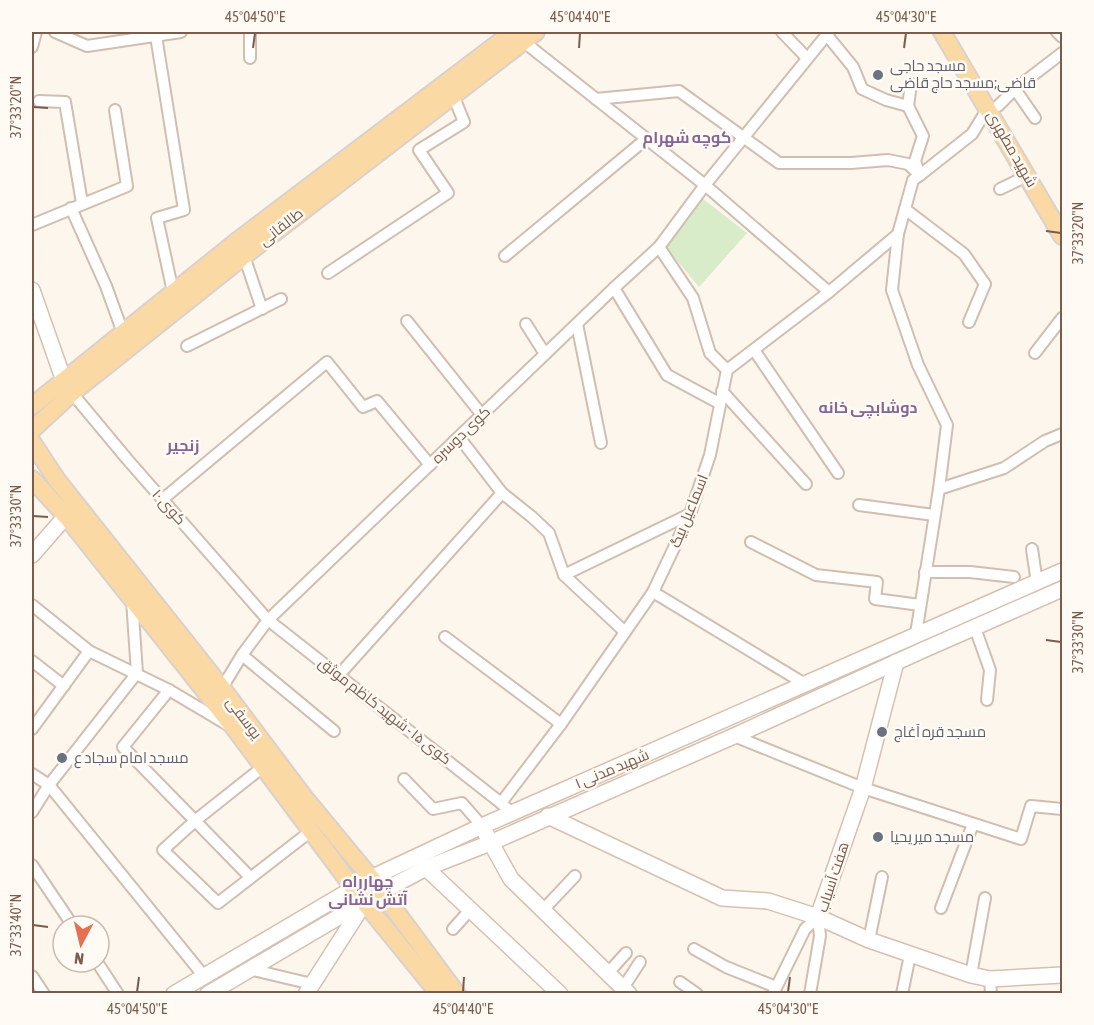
<svg xmlns="http://www.w3.org/2000/svg" width="1094" height="1025" viewBox="0 0 1094 1025" font-family="'Asap Condensed',Cairo,sans-serif">
	<style>
		.green { fill: #d8ecc9 }
		.lines { fill: none; stroke-linecap: round; stroke-linejoin: round }
		.street-casing { stroke: #d1beb0; stroke-width: 14 }
		.secondary-casing { stroke: #d6c0b0; stroke-width: 18 }
		.primary-casing { stroke: #dad1cd; stroke-width: 20 }
		.street { stroke: #fff; stroke-width: 10 }
		.secondary { stroke: #fff; stroke-width: 15 }
		.primary { stroke: #fbd9a5; stroke-width: 16 }
		.ticks { fill: none; stroke: #7a5c4d; stroke-width: 2 }
		.worship-dot { fill: #6b7280; stroke: #fffaf3; stroke-width: 2 }
		.labels { text-anchor: middle; stroke-width: 5; stroke-linejoin: round; paint-order: stroke }
		.worship-label { font-size: 15px; fill: #5b616d; stroke: #fffaf3; text-anchor: start }
		.street-label { font-size: 15px; fill: #7a5c4d; stroke: #fffaf3 }
		.neighbourhood-label { font-size: 16px; font-weight: bold; fill: #846695; stroke: #fffaf3 }
		.neatline { fill: none; stroke: #7a5c4d; stroke-width: 2 }
		.ticks-label { font-size: 15px; text-anchor: middle; fill: #7a5c4d }
	</style>
	<rect width="100%" height="100%" fill="#fdf6ec"/>
	<polygon class="green" points="702,198 747,233 699,287 664,245"/>
	<g class="lines">
		<defs>
			<g id="street">
				<polyline points="55,32 87,46 181,32"/>
				<polyline points="250,32 250,58"/>
				<polyline points="782,32 806,57"/>
				<polyline points="1057,32 1062,37"/>
				<polyline points="826,34 853,67 862,89 886,100 908,106 911,84"/>
				<polyline points="156,36 184,210 157,218 173,292"/>
				<polyline points="524,42 705,185 829,292"/>
				<polyline points="32,47 36,32"/>
				<polyline points="1015,89 1035,118"/>
				<polyline points="596,99 679,91 779,163 851,163 888,160 908,164 920,175 972,134 988,108"/>
				<polyline points="39,101 65,102 82,203"/>
				<polyline points="908,106 923,136 915,161 920,175 913,180 898,234 892,290 918,365 947,425 939,489 916,634"/>
				<polyline points="998,106 1015,89 1062,53"/>
				<polyline points="1000,189 1027,176"/>
				<polyline points="71,208 106,286 123,333"/>
				<polyline points="905,209 964,254 985,284 969,322"/>
				<polyline points="32,225 127,186 115,110"/>
				<polyline points="659,247 693,298 710,353 727,370"/>
				<polyline points="244,256 262,309"/>
				<polyline points="505,256 646,139"/>
				<polyline points="328,273 448,193 419,150 464,122 453,95"/>
				<polyline points="614,288 667,375 719,403"/>
				<polyline points="407,321 482,415"/>
				<polyline points="526,324 545,354"/>
				<polyline points="577,324 601,443"/>
				<polyline points="187,346 281,299"/>
				<polyline points="754,350 838,473"/>
				<polyline points="1035,353 1062,318"/>
				<polyline points="722,391 806,484"/>
				<polyline points="72,393 127,459 268,620 501,803"/>
				<polyline points="459,437 502,493 532,517 549,533 564,575 625,632"/>
				<polyline points="939,489 1004,468 1045,441 1062,434"/>
				<polyline points="163,499 327,362 363,407 377,401 430,465"/>
				<polyline points="859,505 934,515"/>
				<polyline points="751,542 816,575 877,582 875,599 920,605"/>
				<polyline points="1032,549 1037,583"/>
				<polyline points="925,572 970,572 1014,577"/>
				<polyline points="564,575 690,514"/>
				<polyline points="653,592 805,684"/>
				<polyline points="32,605 89,651 169,690 228,725"/>
				<polyline points="975,628 990,670 987,700"/>
				<polyline points="445,637 561,724"/>
				<polyline points="242,655 334,731"/>
				<polyline points="32,661 64,686"/>
				<polyline points="339,675 502,493"/>
				<polyline points="222,688 242,655 268,620 614,288 659,247 705,185 829,32"/>
				<polyline points="169,690 123,747 250,877"/>
				<polyline points="32,729 89,651"/>
				<polyline points="734,736 863,788 1021,839 1031,806 1062,809"/>
				<polyline points="264,766 196,820 163,850 218,903 311,831"/>
				<polyline points="32,774 49,785 203,975"/>
				<polyline points="404,779 433,809 462,803 482,826"/>
				<polyline points="32,812 49,785 137,673 132,600"/>
				<polyline points="512,813 501,803 561,724 653,592 690,514 710,455 727,370 829,292 898,234"/>
				<polyline points="32,865 73,926"/>
				<polyline points="941,908 973,824"/>
				<polyline points="543,910 575,876"/>
				<polyline points="453,929 470,910"/>
				<polyline points="869,940 882,877"/>
				<polyline points="694,949 726,967 776,987"/>
				<polyline points="97,962 118,994"/>
				<polyline points="249,969 312,984"/>
				<polyline points="608,973 626,953"/>
				<polyline points="971,975 985,898"/>
				<polyline points="32,976 44,994"/>
				<polyline points="990,979 991,994"/>
				<polyline points="680,982 697,994"/>
				<polyline points="623,988 640,962"/>
				<polyline points="773,994 805,929 818,917"/>
				<polyline points="810,994 820,936 818,917"/>
				<polyline points="902,994 910,955"/>
			</g>
			<g id="secondary">
				<polyline points="32,290 64,381"/>
				<polyline points="32,555 66,516"/>
				<polyline points="548,816 722,898 768,901 818,917 869,940 971,975 990,979 1062,975"/>
				<polyline points="486,834 511,879 629,994"/>
				<polyline points="426,868 560,994"/>
				<polyline points="818,917 863,788 896,662"/>
				<polyline points="174,994 371,878 482,826 1062,571"/>
				<polyline points="208,994 381,892 426,868 490,843 734,736 923,650 1062,589"/>
				<polyline points="306,994 363,905"/>
			</g>
			<g id="primary">
				<polyline points="942,32 1062,236"/>
				<polyline points="32,406 236,242 513,32"/>
				<polyline points="32,430 72,393 244,256 536,32"/>
				<polyline points="32,442 57,480 222,688 304,797 371,878 457,994"/>
				<polyline points="32,479 66,516 235,729 364,902 439,994"/>
			</g>
		</defs>
		<use href="#street" class="street-casing"/>
		<use href="#secondary" class="secondary-casing"/>
		<use href="#primary" class="primary-casing"/>
		<use href="#street" class="street"/>
		<use href="#secondary" class="secondary"/>
		<use href="#primary" class="primary"/>
	</g>
	<path class="ticks" d="M 253,48 L 255,33M 579,48 L 580,33M 904,48 L 906,33M 33,107 L 48,108M 1046,231 L 1061,233M 33,516 L 48,517M 1046,640 L 1061,642M 33,925 L 48,927M 137,992 L 139,977M 463,992 L 464,977M 788,992 L 790,977"/>
	<g class="worship-dot">
		<circle cx="878" cy="75" r="6"/>
		<circle cx="882" cy="732" r="6"/>
		<circle cx="62" cy="758" r="6"/>
		<circle cx="878" cy="837" r="6"/>
	</g>
	<g class="labels">
		<g class="worship-label">
			<text x="890" y="71">مسجد حاجی<tspan x="890" dy="17">قاضی;مسجد حاج قاضی</tspan></text>
			<text x="894" y="737">مسجد قره آغاج</text>
			<text x="74" y="763">مسجد امام سجاد ع</text>
			<text x="890" y="842">مسجد میر یحیا</text>
		</g>
		<g class="street-label">
			<text transform="translate(1012 149) rotate(60)" y="5">شهید مطهری</text>
			<text transform="translate(281 227) rotate(-38)" y="5">طالقانی</text>
			<text transform="translate(461 435) rotate(-44)" y="5">کوی دوسره</text>
			<text transform="translate(169 507) rotate(48)" y="5">کوی ۱۰</text>
			<text transform="translate(689 511) rotate(-68)" y="5">اسماعیل بیگ</text>
			<text transform="translate(385 711) rotate(38)" y="5">کوی ۱۵ - شهید کاظم موثق</text>
			<text transform="translate(244 718) rotate(53)" y="5">یوسفی</text>
			<text transform="translate(612 769) rotate(-23)" y="5">شهید مدنی ۱</text>
			<text transform="translate(833 877) rotate(-72)" y="5">هفت آسیاب</text>
		</g>
		<g class="neighbourhood-label">
			<text x="687" y="143">کوچه شهرام</text>
			<text x="868" y="413">دوشابچی خانه</text>
			<text x="183" y="451">زنجیر</text>
			<text x="368" y="887">چهارراه<tspan x="368" dy="18">آتش نشانی</tspan></text>
		</g>
	</g>
	<rect width="1094" height="1025" fill="none" stroke="#fffaf3" stroke-width="66"/>
	<g transform="translate(81 944) rotate(187)"><circle r="28" fill="#fffaf3" stroke="#cabbb1" stroke-width="1.5"/>
	<path d="M0-4.5L10 22L0 15L-10 22Z" fill="#e76f51"/>
	<text y="-9" font-size="16" font-weight="bold" text-anchor="middle" fill="#7a5c4d">N</text>
	</g>
	<rect x="33" y="33" width="1028" height="959" class="neatline"/>
	<g class="ticks-label">
		<text x="255" y="22">45°04'50"E</text>
		<text x="580" y="22">45°04'40"E</text>
		<text x="906" y="22">45°04'30"E</text>
		<text transform="translate(16 107) rotate(-90)" y="5">37°33'20"N</text>
		<text transform="translate(1078 233) rotate(-90)" y="5">37°33'20"N</text>
		<text transform="translate(16 516) rotate(-90)" y="5">37°33'30"N</text>
		<text transform="translate(1078 642) rotate(-90)" y="5">37°33'30"N</text>
		<text transform="translate(16 925) rotate(-90)" y="5">37°33'40"N</text>
		<text x="137" y="1014">45°04'50"E</text>
		<text x="463" y="1014">45°04'40"E</text>
		<text x="788" y="1014">45°04'30"E</text>
	</g>
</svg>
